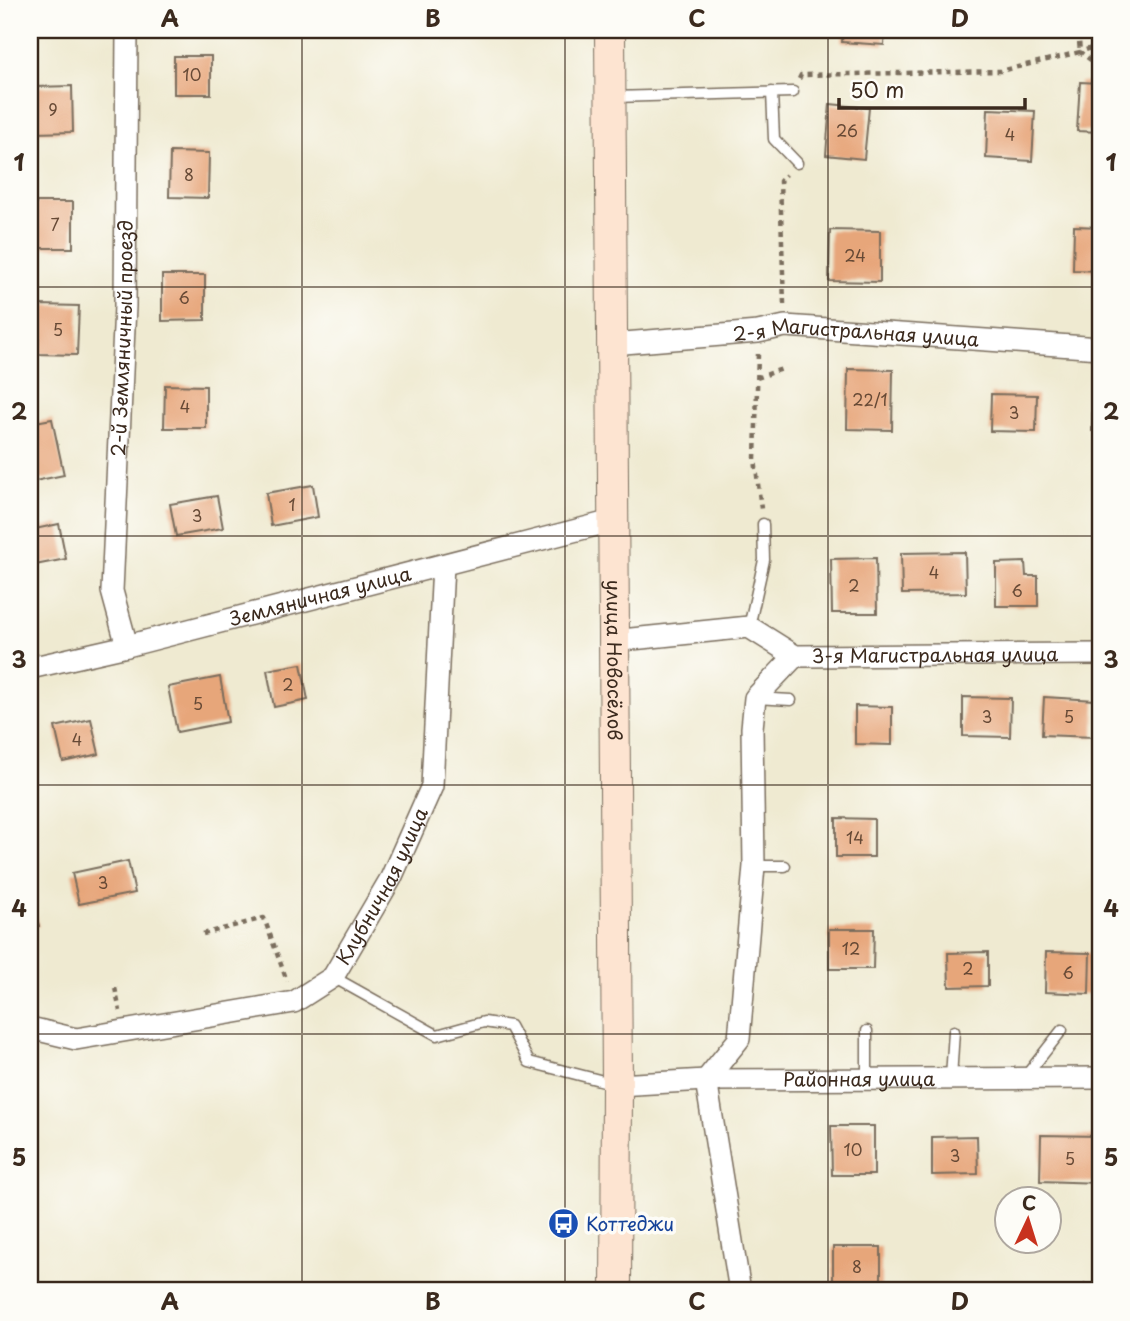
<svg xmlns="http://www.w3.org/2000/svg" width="1130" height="1321" viewBox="0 0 1130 1321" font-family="'Playpen Sans',sans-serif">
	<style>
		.building { fill: #e7a67a }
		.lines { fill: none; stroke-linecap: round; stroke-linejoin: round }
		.lane-casing { stroke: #7a6d5d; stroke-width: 13 }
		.street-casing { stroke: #7a6d5d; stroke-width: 24 }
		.secondary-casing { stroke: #7a6d5d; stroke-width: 32 }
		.path { stroke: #7a6d5d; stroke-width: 4.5; stroke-dasharray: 5 5; stroke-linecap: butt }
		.lane { stroke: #fff; stroke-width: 10 }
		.street { stroke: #fff; stroke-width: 21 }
		.secondary { stroke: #fde4d1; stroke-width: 30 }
		.grid { fill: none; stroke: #3b2a1e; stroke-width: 2; stroke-opacity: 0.55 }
		.labels { text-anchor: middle; stroke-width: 7; stroke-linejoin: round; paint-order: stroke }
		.number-label { font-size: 16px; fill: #664935 }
		.street-label { font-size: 19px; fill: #3b2a1e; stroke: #fdfcf7 }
		.transit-label { font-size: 19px; fill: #164399; stroke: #fdfcf7; text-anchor: start }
		.neatline { fill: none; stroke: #3b2a1e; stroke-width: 2.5 }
		.grid-label { font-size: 23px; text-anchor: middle; font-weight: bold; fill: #3b2a1e }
	</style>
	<rect width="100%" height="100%" fill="#fdfcf7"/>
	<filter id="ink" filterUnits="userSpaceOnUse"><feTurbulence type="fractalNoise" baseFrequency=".0143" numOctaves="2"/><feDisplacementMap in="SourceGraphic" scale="14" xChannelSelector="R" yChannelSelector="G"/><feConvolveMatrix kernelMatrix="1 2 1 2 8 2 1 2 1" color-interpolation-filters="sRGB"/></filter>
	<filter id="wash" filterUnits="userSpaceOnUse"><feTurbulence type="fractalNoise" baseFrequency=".00686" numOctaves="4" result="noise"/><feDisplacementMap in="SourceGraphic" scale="28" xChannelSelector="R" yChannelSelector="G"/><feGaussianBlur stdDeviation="1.57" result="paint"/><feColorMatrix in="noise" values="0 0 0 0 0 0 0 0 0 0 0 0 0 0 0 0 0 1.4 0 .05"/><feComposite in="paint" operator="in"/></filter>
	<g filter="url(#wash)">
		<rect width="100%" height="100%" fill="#efead1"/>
		<g id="blocks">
			<g class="building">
				<polygon points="843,30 885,30 884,45 842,42"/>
				<rect x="174" y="56" width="37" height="38"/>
				<polygon points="1080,82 1100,83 1100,132 1077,131"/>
				<polygon points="72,86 73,132 35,133 34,87"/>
				<polygon points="830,104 869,108 864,159 826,155"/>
				<polygon points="988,109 1035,111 1032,161 986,158"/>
				<polygon points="170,152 209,153 208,198 169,197"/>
				<rect x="36" y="202" width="37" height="46"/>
				<polygon points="1074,226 1100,227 1100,271 1073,270"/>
				<polygon points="830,230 880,231 880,282 829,281"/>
				<polygon points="162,275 205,275 205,320 162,321"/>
				<polygon points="39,305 79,306 77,355 38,354"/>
				<polygon points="848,369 893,370 892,430 847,429"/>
				<polygon points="165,385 206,386 206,428 164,428"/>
				<polygon points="991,394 1037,395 1036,432 990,431"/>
				<polygon points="1093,400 1100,400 1100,431 1092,431"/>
				<polygon points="52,419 64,475 30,482 30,423"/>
				<polygon points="313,485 318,517 271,526 266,493"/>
				<polygon points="217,496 223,528 176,536 170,504"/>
				<polygon points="59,524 66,559 30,566 30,530"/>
				<polygon points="965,552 966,593 902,594 901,553"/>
				<polygon points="876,558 877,613 832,613 831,559"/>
				<polygon points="1025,562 1026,576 1038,576 1038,606 996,606 996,563"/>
				<polygon points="301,664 308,700 274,707 267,670"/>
				<polygon points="220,677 228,722 177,732 168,687"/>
				<polygon points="963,697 1011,698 1010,737 963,736"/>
				<polygon points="1044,697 1095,700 1094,737 1042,735"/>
				<polygon points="855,706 892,707 892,745 855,744"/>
				<polygon points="91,719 99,754 63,762 55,727"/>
				<polygon points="836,818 874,819 874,857 836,857"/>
				<polygon points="128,861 135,893 79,904 72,873"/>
				<polygon points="30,890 39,926 30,928"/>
				<polygon points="829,929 874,929 873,969 829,969"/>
				<polygon points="988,952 988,986 949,987 948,953"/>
				<polygon points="1046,952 1090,953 1089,994 1045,992"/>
				<polygon points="831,1126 874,1126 874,1175 832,1175"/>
				<polygon points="1041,1135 1100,1136 1100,1183 1040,1181"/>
				<polygon points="977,1136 978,1174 932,1175 932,1137"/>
				<rect x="833" y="1247" width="48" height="39"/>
				<polygon points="1085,1284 1100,1285 1100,1291 1085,1291"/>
			</g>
		</g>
	</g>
	<g filter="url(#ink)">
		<use href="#blocks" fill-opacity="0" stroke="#7a6d5d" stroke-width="2"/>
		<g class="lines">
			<defs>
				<g id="lane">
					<polyline points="772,92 774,139 797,163"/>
					<polyline points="614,97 793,92"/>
					<polyline points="749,627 764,560 763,524"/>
					<polyline points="755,698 791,700"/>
					<polyline points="754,866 785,866"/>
					<polyline points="333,977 437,1035 484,1022 510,1026 529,1062 615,1084"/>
					<polyline points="1025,1077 1062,1030"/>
					<polyline points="867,1078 867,1031"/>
					<polyline points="951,1078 954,1031"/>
				</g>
				<g id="street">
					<path id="s1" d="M 612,344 L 758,332 L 785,326 L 1100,348"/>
					<path id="s2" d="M 612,641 L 749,627 L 795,656 L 1100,654"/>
					<path id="s3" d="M 127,646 L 112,591 L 125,306 L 127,30"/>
					<path id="s4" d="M 30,668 L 127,646 L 612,521"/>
					<path id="s5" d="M 30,1028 L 76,1039 L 294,1002 L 333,977 L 391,878 L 432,786 L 443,565"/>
					<path id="s6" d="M 617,1085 L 706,1080 L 1100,1078"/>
					<polyline points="740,1291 706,1080 739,1039 754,866 752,728 755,698 795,656"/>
				</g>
				<g id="secondary">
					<path id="s7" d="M 610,30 L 617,1085 L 616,1291"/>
				</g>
			</defs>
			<use href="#lane" class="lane-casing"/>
			<use href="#street" class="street-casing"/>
			<use href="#secondary" class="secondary-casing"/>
			<g class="path">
				<polyline points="1100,45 1080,52 1100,67"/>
				<polyline points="799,79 801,75 1001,71 1080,52 1078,30"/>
				<polyline points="784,304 780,181 786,175"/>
				<polyline points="758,354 755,459 761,509"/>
				<polyline points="757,378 782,369"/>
				<polyline points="203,934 264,918 287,981"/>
				<polyline points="115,988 120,1011"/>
			</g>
			<use href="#lane" class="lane"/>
			<use href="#street" class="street"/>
			<use href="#secondary" class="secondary"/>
		</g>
	</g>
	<path class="grid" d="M 302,30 L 302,1291M 565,30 L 565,1291M 828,30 L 828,1291M 30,287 L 1100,287M 30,536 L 1100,536M 30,785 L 1100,785M 30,1034 L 1100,1034"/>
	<defs>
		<symbol id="bus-disc" viewBox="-11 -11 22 22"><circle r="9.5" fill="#1a4fb4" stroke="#fdfcf7"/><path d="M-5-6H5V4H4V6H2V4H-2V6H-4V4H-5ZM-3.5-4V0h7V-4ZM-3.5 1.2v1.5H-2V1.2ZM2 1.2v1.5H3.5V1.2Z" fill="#fff"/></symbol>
	</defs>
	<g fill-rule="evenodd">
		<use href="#bus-disc" x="546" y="1206" width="35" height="35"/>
	</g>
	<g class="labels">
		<g class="number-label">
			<text x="192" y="81">10</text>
			<text x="53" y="116">9</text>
			<text x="847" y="137">26</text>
			<text x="1010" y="141">4</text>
			<text x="189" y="181">8</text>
			<text x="55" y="231">7</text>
			<text x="855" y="262">24</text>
			<text x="184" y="304">6</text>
			<text x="58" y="336">5</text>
			<text x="870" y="406">22/1</text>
			<text x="185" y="413">4</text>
			<text x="1014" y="419">3</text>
			<text x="292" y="511">1</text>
			<text x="197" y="522">3</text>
			<text x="934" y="579">4</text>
			<text x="854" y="592">2</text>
			<text x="1017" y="597">6</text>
			<text x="288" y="691">2</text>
			<text x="198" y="710">5</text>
			<text x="987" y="723">3</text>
			<text x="1069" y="723">5</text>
			<text x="77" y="746">4</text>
			<text x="855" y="844">14</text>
			<text x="103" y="889">3</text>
			<text x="851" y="955">12</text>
			<text x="968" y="975">2</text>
			<text x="1068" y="979">6</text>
			<text x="853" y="1156">10</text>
			<text x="955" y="1162">3</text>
			<text x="1070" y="1165">5</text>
			<text x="857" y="1273">8</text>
		</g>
		<g class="street-label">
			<text dy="7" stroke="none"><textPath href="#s1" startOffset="245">2-я Магистральная улица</textPath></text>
			<text dy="7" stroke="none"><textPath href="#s3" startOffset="310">2-й Земляничный проезд</textPath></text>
			<text dy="7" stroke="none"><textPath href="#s4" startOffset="299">Земляничная улица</textPath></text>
			<text dy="7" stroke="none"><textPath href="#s2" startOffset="332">3-я Магистральная улица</textPath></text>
			<text dy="7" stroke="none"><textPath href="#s7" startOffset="630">улица Новосёлов</textPath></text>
			<text dy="7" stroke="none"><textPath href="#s5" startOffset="418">Клубничная улица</textPath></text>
			<text dy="7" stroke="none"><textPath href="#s6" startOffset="242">Районная улица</textPath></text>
		</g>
		<g class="transit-label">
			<text x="586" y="1231">Коттеджи</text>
		</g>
	</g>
	<rect width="1130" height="1321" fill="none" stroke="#fdfcf7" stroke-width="77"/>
	<g transform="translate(1028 1220) rotate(4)"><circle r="33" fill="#fdfcf7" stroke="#afa8a0" stroke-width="2"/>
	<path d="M0-5L12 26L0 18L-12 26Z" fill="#c8321e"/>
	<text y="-10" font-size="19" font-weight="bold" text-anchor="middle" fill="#3b2a1e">С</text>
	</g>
	<path d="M839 98v10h186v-10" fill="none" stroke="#3b2a1e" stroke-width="3.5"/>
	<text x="850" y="98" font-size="21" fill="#3b2a1e" stroke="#fdfcf7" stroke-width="5" paint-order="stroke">50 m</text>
	<rect x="38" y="38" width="1054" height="1244" class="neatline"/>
	<g class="grid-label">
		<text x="170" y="27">A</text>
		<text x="433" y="27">B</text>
		<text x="697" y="27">C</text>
		<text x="960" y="27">D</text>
		<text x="19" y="171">1</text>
		<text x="1111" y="171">1</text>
		<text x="19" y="420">2</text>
		<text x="1111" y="420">2</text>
		<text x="19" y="668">3</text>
		<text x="1111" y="668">3</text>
		<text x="19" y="917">4</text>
		<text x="1111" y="917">4</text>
		<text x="19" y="1166">5</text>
		<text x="1111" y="1166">5</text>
		<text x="170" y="1310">A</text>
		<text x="433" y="1310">B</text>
		<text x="697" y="1310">C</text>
		<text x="960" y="1310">D</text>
	</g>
</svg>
